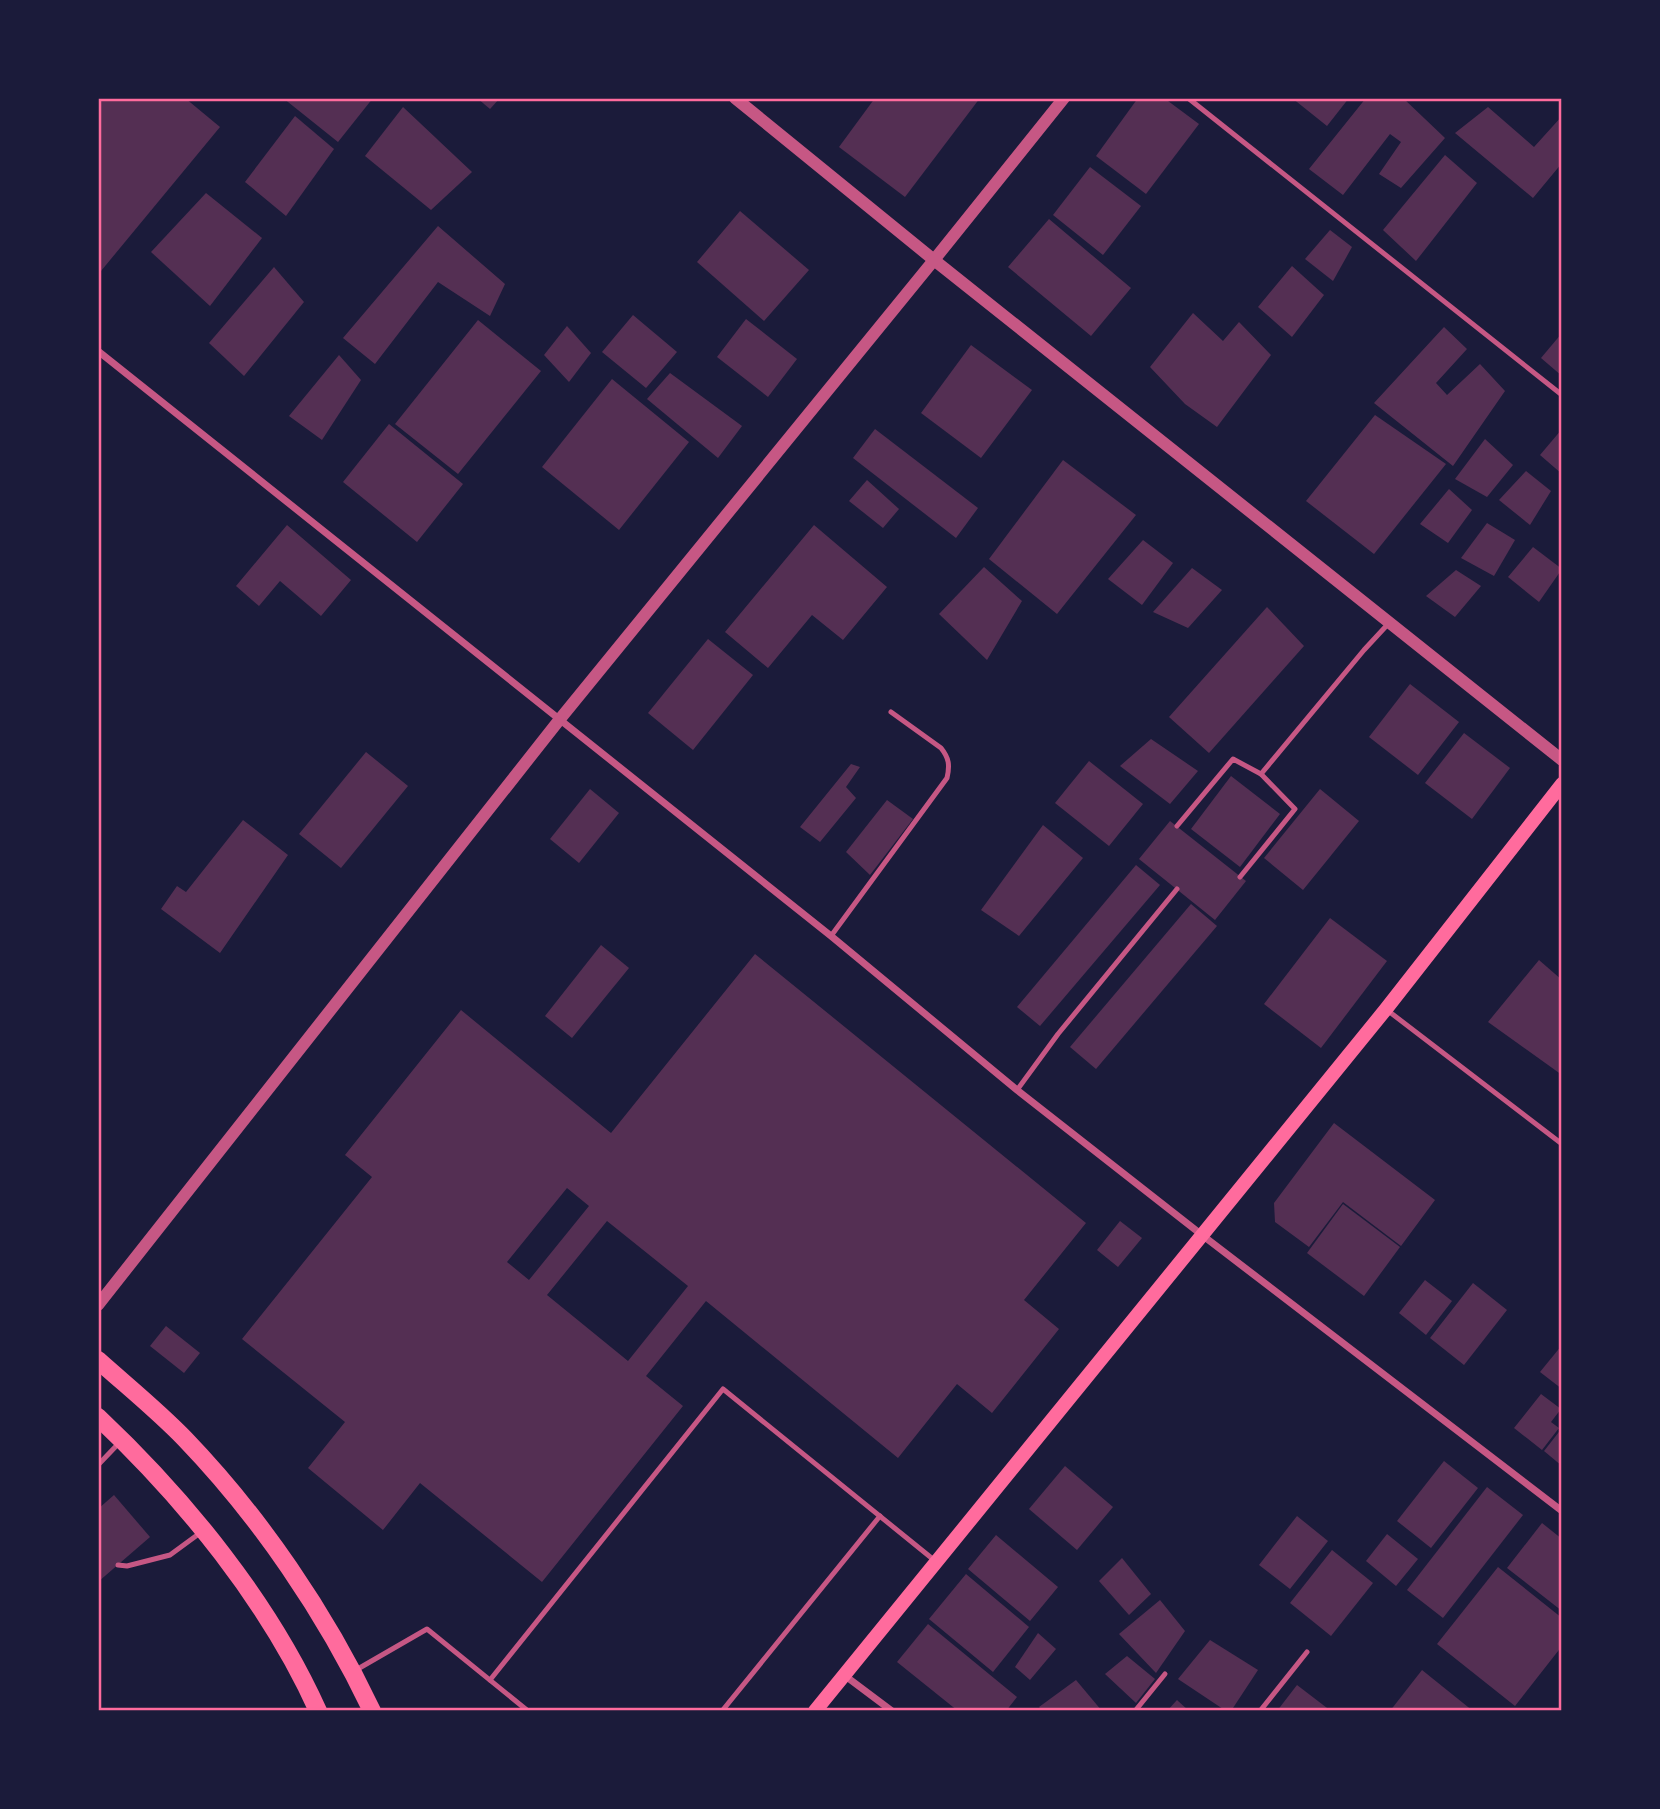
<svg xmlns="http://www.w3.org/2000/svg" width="1660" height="1809" viewBox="0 0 1660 1809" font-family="'Nunito Sans',sans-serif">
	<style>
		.building { fill: #542f53; fill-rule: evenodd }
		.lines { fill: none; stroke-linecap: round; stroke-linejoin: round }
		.service { stroke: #c65784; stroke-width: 5 }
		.minor { stroke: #c65784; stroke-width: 7 }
		.tertiary { stroke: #c65784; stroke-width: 12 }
		.secondary { stroke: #ff6b9d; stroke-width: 14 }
		.primary { stroke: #ff6b9d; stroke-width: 18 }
		.neatline { fill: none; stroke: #ff6b9d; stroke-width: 2.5 }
	</style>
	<rect width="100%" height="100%" fill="#1b1b3a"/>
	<g class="building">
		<polygon points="98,98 185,98 220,127 101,271 98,269"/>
		<polygon points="283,98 373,98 338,142"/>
		<polygon points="477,98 500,98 490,109"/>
		<polygon points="875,98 980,98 905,197 839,147"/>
		<polygon points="1138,98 1164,98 1199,124 1146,194 1096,156"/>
		<polygon points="1292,98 1349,98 1327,126"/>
		<polygon points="1366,98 1403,98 1445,138 1401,188 1379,174 1401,142 1390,134 1343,195 1309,169"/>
		<polygon points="403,107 472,172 431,210 365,156"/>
		<polygon points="1488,107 1534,147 1562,116 1562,163 1533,198 1455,133"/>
		<polygon points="295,116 334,149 286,216 245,182"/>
		<polygon points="1445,155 1477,183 1416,261 1383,230"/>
		<polygon points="1090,167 1141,206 1103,255 1053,215"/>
		<polygon points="206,193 262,238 210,306 151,252"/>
		<polygon points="740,211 809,270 764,321 697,262"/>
		<polygon points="1049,219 1131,288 1091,336 1008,267"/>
		<polygon points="438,226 505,284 490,316 438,282 375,364 343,338"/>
		<polygon points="1330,230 1352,247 1333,281 1305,259"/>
		<polygon points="1292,266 1324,295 1292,337 1258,307"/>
		<polygon points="274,267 304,302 244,376 209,343"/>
		<polygon points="1193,313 1223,341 1239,322 1271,355 1217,427 1185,404 1150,367"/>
		<polygon points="633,315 677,352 646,388 602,352"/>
		<polygon points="746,319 797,359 768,397 717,357"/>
		<polygon points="478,320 541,371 458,474 395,424"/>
		<polygon points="567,326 591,353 569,382 544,355"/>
		<polygon points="1444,327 1467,349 1436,383 1447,395 1480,364 1505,391 1453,466 1374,403"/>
		<polygon points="1562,333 1562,376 1541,358"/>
		<polygon points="971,345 1032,390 981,458 921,413"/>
		<polygon points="339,355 361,380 322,440 289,416"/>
		<polygon points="670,373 742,426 718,458 647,399"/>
		<polygon points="612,379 689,442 619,530 542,467"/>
		<polygon points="1375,415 1446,464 1374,554 1306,501"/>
		<polygon points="389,424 463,484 417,542 343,482"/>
		<polygon points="875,429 978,508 956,538 853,458"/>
		<polygon points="1562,429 1562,474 1540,455"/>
		<polygon points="1485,439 1513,465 1487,497 1455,479"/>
		<polygon points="1063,460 1136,515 1057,614 989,559"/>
		<polygon points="1526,471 1551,491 1530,525 1499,500"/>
		<polygon points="867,480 899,509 883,528 849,501"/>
		<polygon points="1449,489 1472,510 1448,543 1420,524"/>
		<polygon points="1487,523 1515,540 1494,576 1461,558"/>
		<polygon points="287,525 351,580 321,616 280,581 259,606 236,586"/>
		<polygon points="814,525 887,587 843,640 812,615 768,668 725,632"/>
		<polygon points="1143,540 1173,563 1142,605 1108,579"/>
		<polygon points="1533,547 1562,569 1539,602 1508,577"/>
		<polygon points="984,567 1022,601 987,660 939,614"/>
		<polygon points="1192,568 1222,590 1188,628 1153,612"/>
		<polygon points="1456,570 1481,586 1455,617 1426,596"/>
		<polygon points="1267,607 1304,646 1209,753 1169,717"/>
		<polygon points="708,639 753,675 693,750 648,713"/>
		<polygon points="1410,684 1459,722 1418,775 1369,737"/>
		<polygon points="1464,733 1510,768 1472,819 1425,783"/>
		<polygon points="1151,739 1198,771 1170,804 1120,766"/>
		<polygon points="366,752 408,786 341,868 299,834"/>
		<polygon points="1089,761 1143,804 1109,846 1055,803"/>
		<polygon points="851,764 860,767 846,787 856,798 820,842 800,827"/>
		<polygon points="1231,776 1280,814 1240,867 1191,829"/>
		<polygon points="590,789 619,813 579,863 550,839"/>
		<polygon points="1320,789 1359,821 1303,890 1264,858"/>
		<polygon points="887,800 913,819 870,875 846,852"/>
		<polygon points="243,820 288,855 220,953 161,909 177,886 186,892"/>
		<polygon points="1170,821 1246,881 1215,920 1139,859"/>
		<polygon points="1043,825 1083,858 1019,936 981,910"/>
		<polygon points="1136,865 1160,885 1040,1026 1017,1007"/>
		<polygon points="1191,904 1217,926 1096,1069 1070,1047"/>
		<polygon points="1330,918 1387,961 1321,1048 1264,1004"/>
		<polygon points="601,945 629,968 572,1038 545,1016"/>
		<path d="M 755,954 L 1086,1223 L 1024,1300 L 1059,1329 L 992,1413 L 957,1384 L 898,1458 L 706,1301 L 646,1376 L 683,1406 L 542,1582 L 420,1483 L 383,1530 L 308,1468 L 345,1422 L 242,1339 L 372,1177 L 345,1155 L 461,1010 L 611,1133 ZM 567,1188 L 589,1206 L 529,1280 L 507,1262 ZM 607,1221 L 688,1286 L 628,1361 L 547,1295 Z"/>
		<polygon points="1539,960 1562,980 1562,1075 1488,1022"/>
		<polygon points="1334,1123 1435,1200 1401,1246 1343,1202 1309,1247 1275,1222 1274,1203"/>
		<polygon points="1343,1204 1400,1247 1364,1296 1307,1253"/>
		<polygon points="1120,1221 1142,1238 1118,1267 1097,1250"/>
		<polygon points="1425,1280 1452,1301 1426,1335 1399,1313"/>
		<polygon points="1473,1283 1507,1310 1464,1365 1430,1338"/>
		<polygon points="166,1326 200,1353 184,1373 150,1346"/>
		<polygon points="1562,1345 1562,1389 1540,1372"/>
		<polygon points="1541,1394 1561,1409 1551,1422 1559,1428 1542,1450 1514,1428"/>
		<polygon points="1562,1428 1562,1466 1544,1451"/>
		<polygon points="1444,1461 1478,1488 1431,1548 1397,1521"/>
		<polygon points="1065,1466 1113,1507 1077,1550 1029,1509"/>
		<polygon points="1487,1487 1523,1515 1443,1618 1407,1590"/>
		<polygon points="114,1495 150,1537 98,1582 98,1509"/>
		<polygon points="1297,1516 1328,1541 1290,1589 1259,1565"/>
		<polygon points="1542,1523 1562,1539 1562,1611 1507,1568"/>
		<polygon points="1387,1534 1418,1559 1396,1586 1366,1561"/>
		<polygon points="996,1535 1058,1587 1030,1621 968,1569"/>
		<polygon points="1332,1550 1373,1583 1331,1636 1290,1603"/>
		<polygon points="1122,1558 1151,1594 1129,1615 1099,1581"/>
		<polygon points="1498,1567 1562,1618 1562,1646 1515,1706 1437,1644"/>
		<polygon points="966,1574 1029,1627 993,1672 929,1619"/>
		<polygon points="1160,1600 1185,1631 1156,1673 1119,1634"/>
		<polygon points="928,1624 1017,1697 1006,1711 958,1711 897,1662"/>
		<polygon points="1038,1633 1056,1649 1030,1680 1015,1667"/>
		<polygon points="1210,1640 1258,1670 1231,1711 1226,1711 1178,1679"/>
		<polygon points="1127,1656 1155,1679 1136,1703 1105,1674"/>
		<polygon points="1422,1670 1473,1711 1390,1711"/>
		<polygon points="1076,1680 1102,1711 1043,1711 1039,1707"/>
		<polygon points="1297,1685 1331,1711 1277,1711"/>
		<polygon points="1177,1700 1189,1711 1167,1711"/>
	</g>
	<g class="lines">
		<g class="service">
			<polyline points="1188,98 1562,395"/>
			<polyline points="1261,774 1364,650 1389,623"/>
			<polyline points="1177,826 1233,759 1261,774 1295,809 1240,877"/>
			<path d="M 831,936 L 947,778 C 950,765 949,758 941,748 L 891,712"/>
			<polyline points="1387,1010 1562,1144"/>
			<polyline points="1017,1090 1058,1034 1177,889"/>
			<polyline points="98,1465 120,1442"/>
			<polyline points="118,1565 127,1566 170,1555 200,1533"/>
			<polyline points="356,1670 427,1629 528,1711"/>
			<polyline points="490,1680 723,1389 934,1560"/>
			<polyline points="722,1711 880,1516"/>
			<polyline points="1135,1711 1165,1674"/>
			<polyline points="1260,1711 1307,1652"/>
		</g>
		<g class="minor">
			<polyline points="98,351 831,936 1017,1090 1202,1235 1562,1511"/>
			<polyline points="844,1675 892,1711"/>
		</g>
		<g class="tertiary">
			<polyline points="735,98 934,260 1562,760"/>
			<polyline points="98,1305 560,719 934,260 1064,98"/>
		</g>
		<polyline class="secondary" points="815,1711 1386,1009 1562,784"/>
		<g class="primary">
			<path d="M 98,1360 C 127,1386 158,1411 185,1439 C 260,1517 326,1614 372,1711"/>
			<path d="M 98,1417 C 185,1499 269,1602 318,1711"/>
		</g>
	</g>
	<rect width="1660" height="1809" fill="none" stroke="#1b1b3a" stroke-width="200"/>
	<rect x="100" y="100" width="1460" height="1609" class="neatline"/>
</svg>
